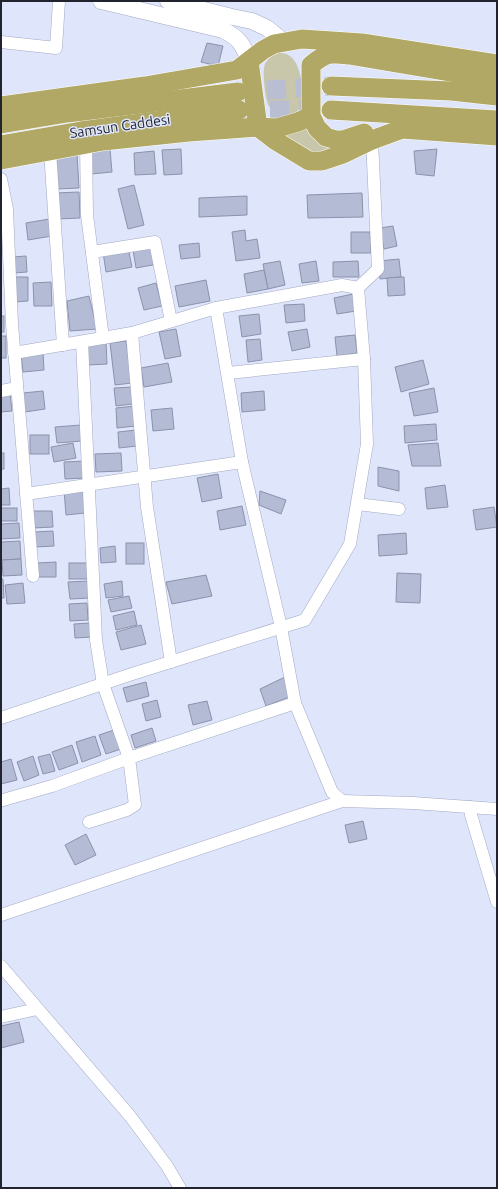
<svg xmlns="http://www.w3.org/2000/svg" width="498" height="1189" viewBox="0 0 498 1189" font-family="Ubuntu,sans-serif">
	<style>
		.green { fill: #c8c6ab }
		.building { fill: #b4bbd5; stroke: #8c92ab }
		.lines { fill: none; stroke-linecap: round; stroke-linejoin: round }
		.trunk-tunnel { stroke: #b9bed2; stroke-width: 19; stroke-dasharray: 19 10; stroke-linecap: butt }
		.minor-casing { stroke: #a2a9c2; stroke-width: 13 }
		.secondary-casing { stroke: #a2a9c2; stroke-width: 17 }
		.trunk-casing { stroke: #fff; stroke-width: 20 }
		.minor { stroke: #fff; stroke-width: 12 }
		.secondary { stroke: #fff; stroke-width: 16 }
		.trunk { stroke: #b0a864; stroke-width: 19 }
		.labels { text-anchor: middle; stroke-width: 3; stroke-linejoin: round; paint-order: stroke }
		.street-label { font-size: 14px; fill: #21242e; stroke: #dfe5fb }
	</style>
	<rect width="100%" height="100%" fill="#dfe5fb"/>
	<g class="green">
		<path d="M 276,53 C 295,51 299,68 302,83 C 303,88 305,94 304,98 C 301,117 279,123 269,106 C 265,99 262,71 265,64 C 267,60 272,55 276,53 Z"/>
		<path d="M 309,125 L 341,145 L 322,153 L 313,153 L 278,134 C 290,133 300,134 309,125 Z"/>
	</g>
	<g class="building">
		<polygon points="207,43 223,46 218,66 201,62"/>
		<polygon points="110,149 112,172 91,174 90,150"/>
		<polygon points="181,149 182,174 164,175 162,150"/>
		<polygon points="437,149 434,176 416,174 414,151"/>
		<polygon points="154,151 156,174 135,175 134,153"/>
		<polygon points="77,154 79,188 56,189 54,156"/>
		<polygon points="134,185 144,225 128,229 118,189"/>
		<polygon points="79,192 80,218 57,219 55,193"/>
		<polygon points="362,193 363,217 308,218 307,195"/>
		<polygon points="247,196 247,215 199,217 199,198"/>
		<polygon points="49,219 52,236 28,240 26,223"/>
		<polygon points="393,226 397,246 384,249 380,228"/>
		<polygon points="245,230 246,241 257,239 260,258 236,261 232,232"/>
		<polygon points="351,232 370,232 371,253 351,253"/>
		<polygon points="199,243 200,257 181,259 179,245"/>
		<polygon points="128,247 132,267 106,272 103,252"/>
		<polygon points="155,247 158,264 136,268 133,250"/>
		<polygon points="26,256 27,272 14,273 13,257"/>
		<polygon points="399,259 401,277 380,279 379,261"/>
		<polygon points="280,261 285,285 268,289 263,264"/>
		<polygon points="316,261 319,281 302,283 299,264"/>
		<polygon points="358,261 359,277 333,277 333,262"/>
		<polygon points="264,270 268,289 247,293 244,274"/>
		<polygon points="13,277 28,277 28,301 14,302"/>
		<polygon points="401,277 404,277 405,295 388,296 387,278"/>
		<polygon points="206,280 210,301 179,307 175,286"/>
		<polygon points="51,282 52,306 34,306 33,283"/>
		<polygon points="156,283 162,306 144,310 138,288"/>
		<polygon points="353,294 356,311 337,314 334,298"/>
		<polygon points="89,296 97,329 70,331 67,301"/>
		<polygon points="304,304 305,321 286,323 284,305"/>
		<polygon points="259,314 261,334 242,337 239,316"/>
		<rect x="1" y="316" width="3" height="16"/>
		<polygon points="176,329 181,356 165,359 159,332"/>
		<polygon points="307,329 310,347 292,351 288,332"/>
		<polygon points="355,335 357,353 337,356 335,337"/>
		<rect x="1" y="336" width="5" height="22"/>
		<polygon points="260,339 262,360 248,362 246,340"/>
		<polygon points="126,341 132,383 115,385 110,343"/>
		<polygon points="106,342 107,364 88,365 87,344"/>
		<polygon points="43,352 44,370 23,372 21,354"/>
		<polygon points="423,360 429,384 401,392 395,367"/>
		<polygon points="168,363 172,382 144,387 141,368"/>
		<polygon points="132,387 133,404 116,406 114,388"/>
		<polygon points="434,388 438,412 414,416 409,393"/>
		<polygon points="43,391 45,409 25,412 23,393"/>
		<polygon points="264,391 265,410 242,412 241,393"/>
		<polygon points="10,393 12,411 1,412 1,394"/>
		<polygon points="135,406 136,426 117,428 116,408"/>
		<polygon points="172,408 174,429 153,431 151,410"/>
		<polygon points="436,424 437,440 405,443 404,426"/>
		<polygon points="81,425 82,441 57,443 55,427"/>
		<polygon points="136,430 137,446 119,448 118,432"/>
		<rect x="30" y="435" width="19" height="19"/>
		<polygon points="73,443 76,458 54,462 51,447"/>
		<polygon points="438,443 441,466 412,466 408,445"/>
		<rect x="1" y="453" width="3" height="16"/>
		<polygon points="121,453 122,471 96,472 95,454"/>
		<polygon points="84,461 85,478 65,479 64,462"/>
		<polygon points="378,467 399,471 399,491 378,486"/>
		<polygon points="218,474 222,498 202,502 197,478"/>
		<polygon points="445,485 448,507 427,509 425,488"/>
		<polygon points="9,488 10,505 1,505 1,489"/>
		<polygon points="83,489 85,513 66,515 64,490"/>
		<polygon points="260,491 286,500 281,514 259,505"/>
		<polygon points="242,506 246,525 220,530 217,511"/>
		<polygon points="494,507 497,527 476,530 473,510"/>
		<rect x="1" y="508" width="16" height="13"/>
		<polygon points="32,511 52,511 53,527 33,528"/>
		<polygon points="19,523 20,538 1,539 1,524"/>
		<polygon points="53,531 54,546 35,547 34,532"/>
		<polygon points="406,533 407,554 379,556 378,535"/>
		<polygon points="20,541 21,559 1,560 1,542"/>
		<rect x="126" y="543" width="18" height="21"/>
		<polygon points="115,546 116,562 101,563 100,548"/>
		<polygon points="21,559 22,575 3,576 2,560"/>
		<polygon points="56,562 56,577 37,577 37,563"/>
		<rect x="69" y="563" width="20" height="16"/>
		<polygon points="397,573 421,574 420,603 396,602"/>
		<polygon points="206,575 212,596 172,604 166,582"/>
		<polygon points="1,579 3,579 4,598 1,598"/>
		<polygon points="89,581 90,598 70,599 68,582"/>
		<polygon points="122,581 123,596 106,598 104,584"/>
		<polygon points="23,583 25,603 7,604 5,585"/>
		<polygon points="129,596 132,608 111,612 108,600"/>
		<polygon points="87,603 88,620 70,621 69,604"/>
		<polygon points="134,611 137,625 116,630 113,616"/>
		<polygon points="90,623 92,637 75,638 74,624"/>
		<polygon points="141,625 146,644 121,650 116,632"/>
		<polygon points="285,677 289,697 266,706 260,689"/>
		<polygon points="146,682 149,696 127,702 123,688"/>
		<polygon points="157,700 161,717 146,721 142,704"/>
		<polygon points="207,701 212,720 193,725 188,705"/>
		<polygon points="152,728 156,741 135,748 131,735"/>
		<polygon points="114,730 121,749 106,754 99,735"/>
		<polygon points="95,736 101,755 82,762 76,742"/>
		<polygon points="72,745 78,763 59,770 52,752"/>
		<polygon points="50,754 55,771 43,774 38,757"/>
		<polygon points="33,756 39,775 24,781 17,762"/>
		<polygon points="11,759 17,780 1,784 1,762"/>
		<polygon points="363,821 367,839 349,843 345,825"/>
		<polygon points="86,834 96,855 75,865 65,845"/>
		<polygon points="19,1022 24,1042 1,1048 1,1026"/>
	</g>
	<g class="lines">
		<g class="trunk-tunnel">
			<polyline points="238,92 331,86"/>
			<polyline points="241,110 331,110"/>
		</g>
		<defs>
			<g id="minor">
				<polyline points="1,42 56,48 59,1"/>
				<polyline points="86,144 87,215 103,338"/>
				<polyline points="50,151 63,345"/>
				<polyline points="1,179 7,209 12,324 33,576"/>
				<polyline points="92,252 155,242 171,321"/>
				<polyline points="216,308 242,462 281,627 295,703 332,792 342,801"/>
				<polyline points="132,333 147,507 171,662"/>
				<polyline points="82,342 96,640 103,684 129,758 135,805 127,810 89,822"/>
				<polyline points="14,353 132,333 216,308 342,285 358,288"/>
				<polyline points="228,373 364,359"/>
				<polyline points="1,391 17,388"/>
				<polyline points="26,494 242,462"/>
				<polyline points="357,504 399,509"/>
				<polyline points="1,718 132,674 305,620 350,544 367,444 364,359 358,288 378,269 372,140"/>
				<polyline points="3,800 52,786 129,758 295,703"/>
				<polyline points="470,807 471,815 497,902"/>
				<polyline points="1,915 342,801 413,803 497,809"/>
				<polyline points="1,966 130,1116 167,1166 180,1188"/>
				<polyline points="1,1017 37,1009"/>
			</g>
			<g id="secondary">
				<path d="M 101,1 L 223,30 C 239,38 243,44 249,61"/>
				<polyline points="168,1 232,17 252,21 267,28 284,42"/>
			</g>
			<g id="trunk">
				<polyline points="249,61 258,127 277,128 298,122 311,116"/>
				<polyline points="331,86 451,91 497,96"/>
				<polyline points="1,106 145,86 237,70 263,50 274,44 302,39 362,43 497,64"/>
				<polyline points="331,110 497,120"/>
				<polyline points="1,124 67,113 238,92"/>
				<path d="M 364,133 L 343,140 L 336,140 L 326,137 L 317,128 L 311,116 L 311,65 C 327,52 330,53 349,55 L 497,80"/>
				<polyline points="1,145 81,131 239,110"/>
				<polyline points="1,160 103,141 189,132 258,127 276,141 309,161 322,161 343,154 372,140 402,129 497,136"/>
			</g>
		</defs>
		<use href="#minor" class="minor-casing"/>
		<use href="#secondary" class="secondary-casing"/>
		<use href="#trunk" class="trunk-casing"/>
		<use href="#minor" class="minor"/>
		<use href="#secondary" class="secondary"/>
		<use href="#trunk" class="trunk"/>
	</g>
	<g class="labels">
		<g class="street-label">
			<text transform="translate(120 126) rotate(-8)" y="5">Samsun Caddesi</text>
		</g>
	</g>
	<rect width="498" height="1189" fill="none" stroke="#21242e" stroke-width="4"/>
</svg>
